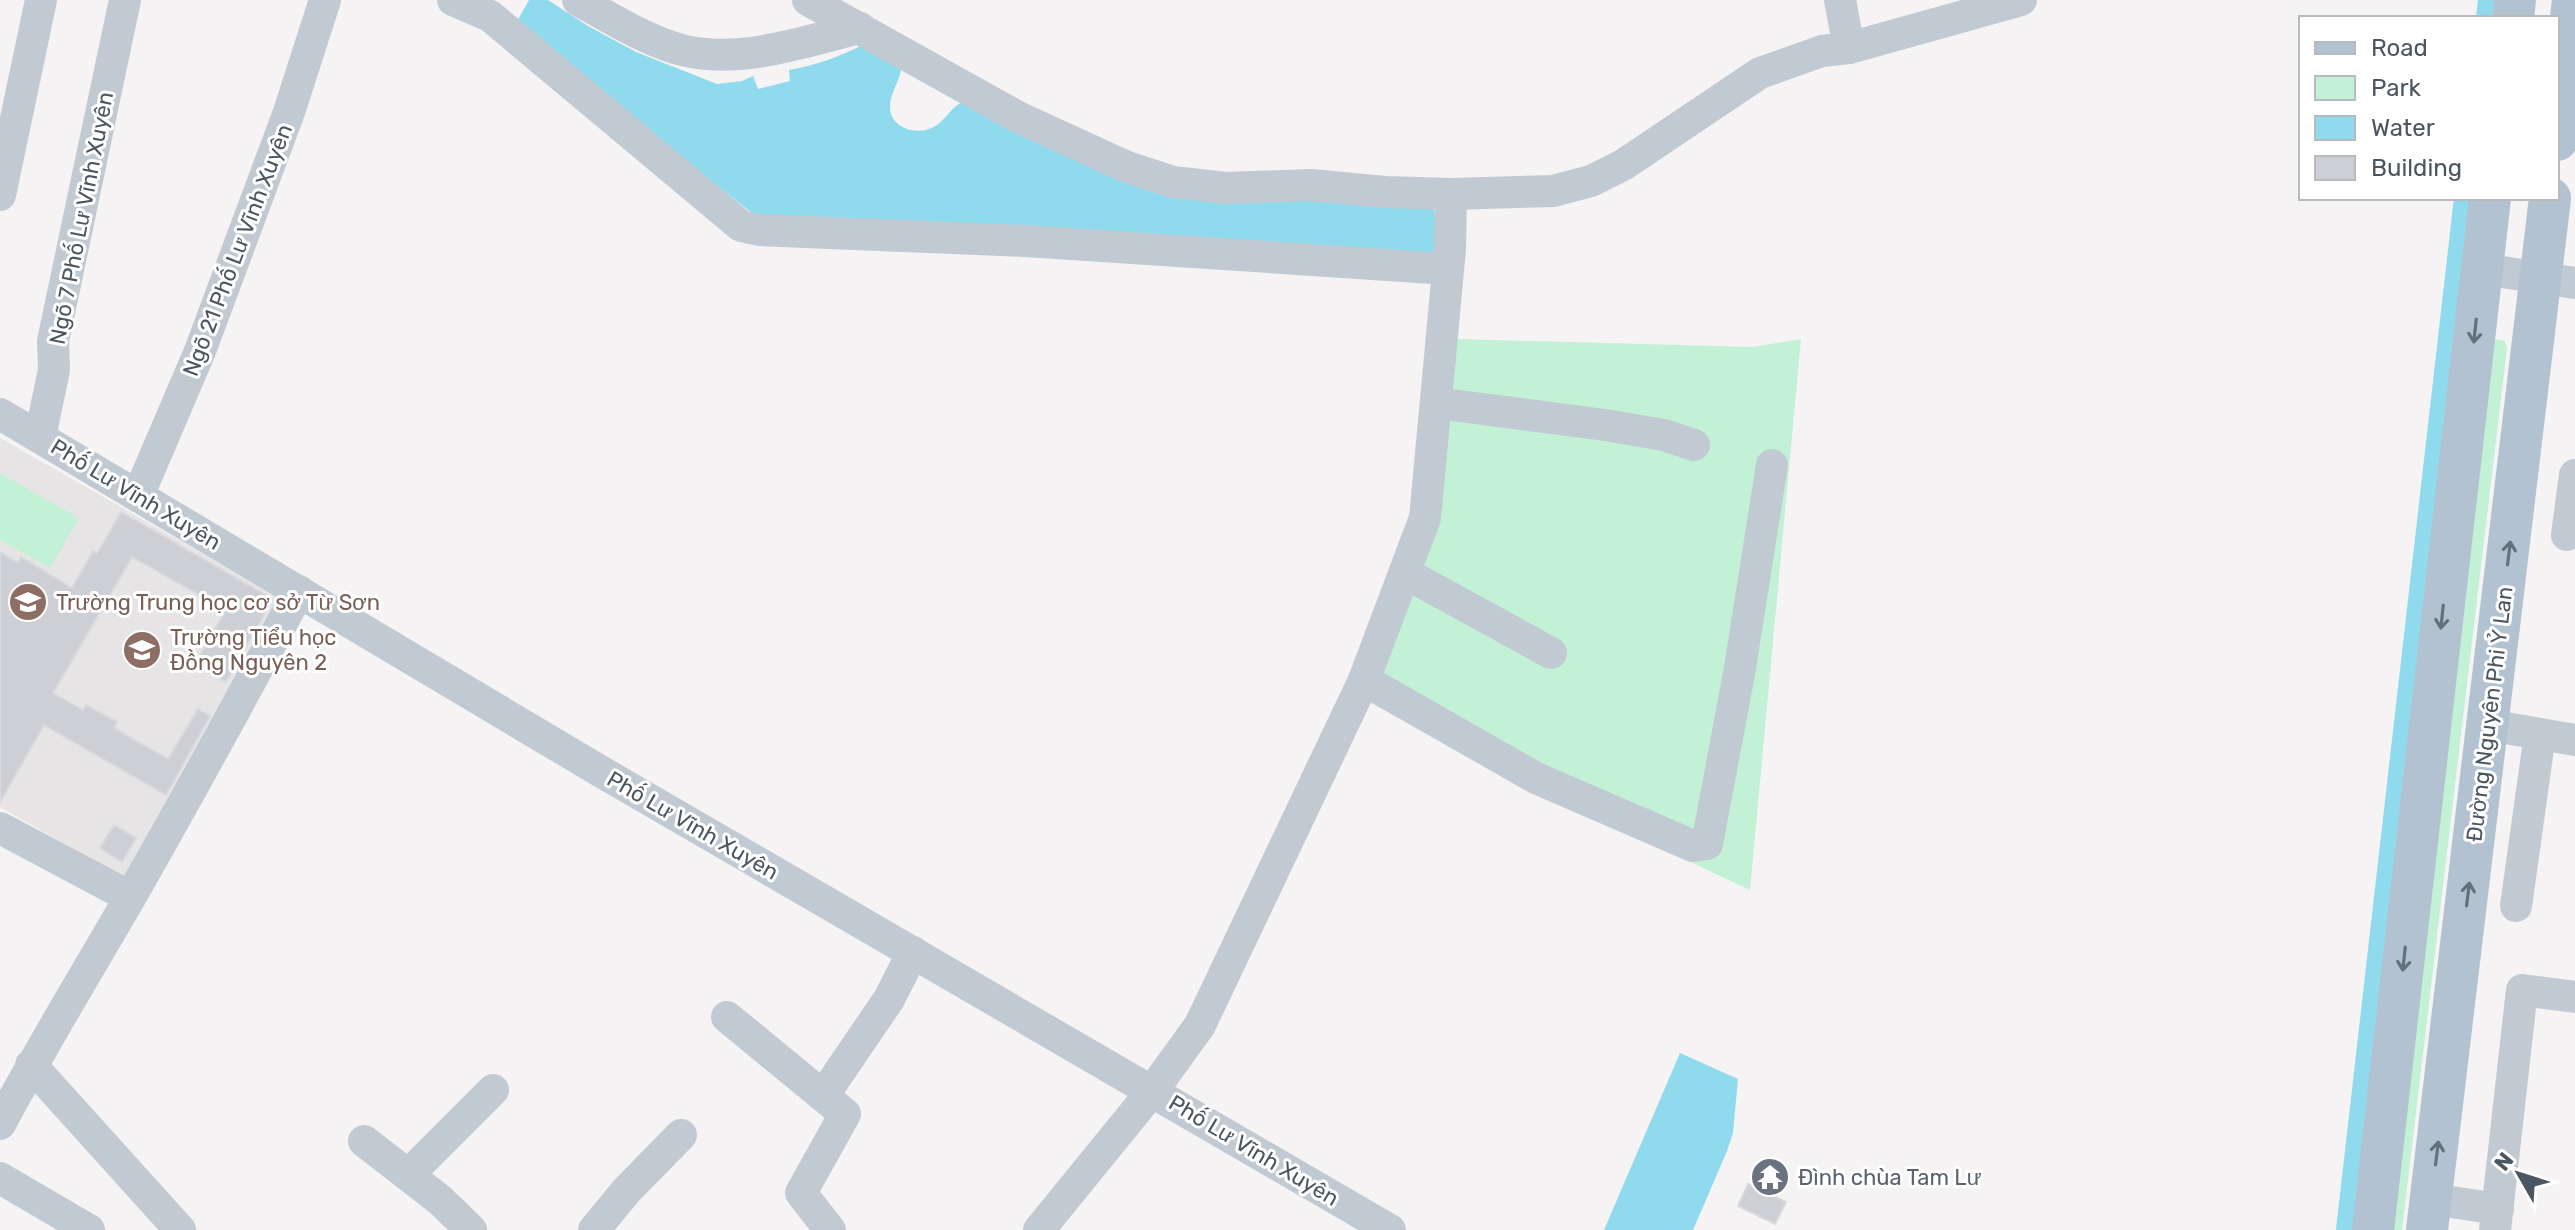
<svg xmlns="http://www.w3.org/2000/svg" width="2575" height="1230" viewBox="0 0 2575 1230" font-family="Rubik,sans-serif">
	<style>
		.education { fill: #e6e4e5 }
		.green { fill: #c3f1d5 }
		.water { fill: #90daee }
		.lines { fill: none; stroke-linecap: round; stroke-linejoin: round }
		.canal { stroke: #90daee; stroke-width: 22 }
		.building { fill: #cdcfd5; stroke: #d7d9de; stroke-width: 2 }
		.minor { stroke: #c1cad2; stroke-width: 32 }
		.major { stroke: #b3c2d1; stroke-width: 42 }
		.oneway { stroke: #64717d }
		.labels { text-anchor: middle; stroke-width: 6; stroke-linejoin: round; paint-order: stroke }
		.street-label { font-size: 22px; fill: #4a5661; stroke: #fff }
		.education-label { font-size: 22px; fill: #785e54; stroke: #fff; text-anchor: start }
		.worship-label { font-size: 22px; fill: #5b616d; stroke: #fff; text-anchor: start }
	</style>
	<rect width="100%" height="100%" fill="#f5f3f3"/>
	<polygon class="education" points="0,438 282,599 132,882 0,807"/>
	<g class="green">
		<polygon points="1456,339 1752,347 1801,339 1750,890 1546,794 1367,698"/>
		<polygon points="2495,339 2505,341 2507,348 2402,1230 2386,1230"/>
		<polygon points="0,473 79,518 50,568 0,540"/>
	</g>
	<g class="water">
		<path d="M 529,0 L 548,0 L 588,26 L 636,52 L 717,84 L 742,81 L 753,76 L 758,89 L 790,81 L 789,70 C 816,65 840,57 864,44 L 901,70 C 899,82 890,94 890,106 C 889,130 921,137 937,125 C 948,117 952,105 966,101 L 1140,188 L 1169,197 L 1312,196 L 1433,209 L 1437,214 L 1440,253 L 758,218 L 515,25 Z"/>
		<polygon points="1680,1053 1738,1079 1733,1133 1727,1151 1693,1230 1604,1230"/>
	</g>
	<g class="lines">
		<g class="canal">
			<polyline points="2487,18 2489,0"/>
			<polyline points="2347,1230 2465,198"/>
		</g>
	</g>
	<g class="building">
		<polygon points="121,512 273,599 226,682 195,664 226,610 132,557 53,693 83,710 86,705 117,722 114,728 168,759 198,709 210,716 166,795 44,725 0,802 0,552 18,563 21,557 72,588 93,551 97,554"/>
		<polygon points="114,825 136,838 122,862 100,848"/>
		<polygon points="1748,1184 1786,1202 1775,1224 1738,1206"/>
	</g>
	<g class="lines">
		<g class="minor">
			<polyline points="453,0 490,16 741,226 759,230 1026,241 1448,269"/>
			<path d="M 578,0 C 610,18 642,38 678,49 C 737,66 802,42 860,28"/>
			<polyline points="808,0 1018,117 1127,167 1173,182 1226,188 1311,185 1385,192 1451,194 1553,191 1591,181 1623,165 1760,73 1822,51 1849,48 2021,0"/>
			<polyline points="1840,0 1849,48"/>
			<polyline points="0,195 41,0"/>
			<polyline points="2482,269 2575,283"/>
			<polyline points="1436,403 1605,425 1664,435 1694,445"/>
			<polyline points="0,414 600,771 1390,1230"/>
			<polyline points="40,437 54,370 53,341 125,0"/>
			<polyline points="138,496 200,351 289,112 325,0"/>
			<polyline points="2567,535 2575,475"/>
			<polyline points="1405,573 1551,653"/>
			<polyline points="1364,680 1536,778 1693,846 1707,844 1739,674 1772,465"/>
			<polyline points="2488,725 2575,740"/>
			<polyline points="0,828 130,897"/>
			<polyline points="2516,906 2540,734"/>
			<polyline points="727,1017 845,1114 801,1193 830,1230"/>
			<polyline points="31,1065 180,1230"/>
			<polyline points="823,1096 889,999 913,952"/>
			<path d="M 0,1124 C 41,1047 87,972 131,896 C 188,796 244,694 299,591"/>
			<polyline points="364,1141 440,1200 471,1230"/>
			<polyline points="408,1175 493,1090"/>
			<polyline points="0,1178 89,1230"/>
			<polyline points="2431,1199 2498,1209"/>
			<polyline points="594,1230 627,1190 681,1135"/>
			<polyline points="1039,1230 1153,1090 1200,1025 1364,680 1425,518 1450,249 1451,194"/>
			<polyline points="2495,1230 2522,990 2575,997"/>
		</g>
		<g class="major">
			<polyline points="2513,18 2515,0"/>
			<polyline points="2557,140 2573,0"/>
			<polyline points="2373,1230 2490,198"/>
			<polyline points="2427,1230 2550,198"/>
		</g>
	</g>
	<defs><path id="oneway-shaft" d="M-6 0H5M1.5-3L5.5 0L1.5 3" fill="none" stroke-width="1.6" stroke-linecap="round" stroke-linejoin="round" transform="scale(2)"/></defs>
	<g class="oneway">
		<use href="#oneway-shaft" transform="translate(2475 331) rotate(96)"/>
		<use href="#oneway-shaft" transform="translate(2509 553) rotate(-83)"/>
		<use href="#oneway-shaft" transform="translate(2442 617) rotate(96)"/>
		<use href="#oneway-shaft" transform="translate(2468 894) rotate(-83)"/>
		<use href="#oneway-shaft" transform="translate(2404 959) rotate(96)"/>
		<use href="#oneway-shaft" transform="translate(2437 1153) rotate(-83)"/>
	</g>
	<defs>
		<symbol id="school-disc" viewBox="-11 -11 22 22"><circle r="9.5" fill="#8d6e63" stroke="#fff"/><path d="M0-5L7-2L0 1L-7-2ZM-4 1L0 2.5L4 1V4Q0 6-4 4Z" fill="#fff"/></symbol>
		<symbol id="temple-disc" viewBox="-11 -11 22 22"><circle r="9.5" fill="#6b7280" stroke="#fff"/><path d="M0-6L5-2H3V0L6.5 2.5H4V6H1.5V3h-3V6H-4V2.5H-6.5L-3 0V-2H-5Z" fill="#fff"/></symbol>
	</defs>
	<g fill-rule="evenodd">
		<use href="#school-disc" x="6" y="580" width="44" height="44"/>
		<use href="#school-disc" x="120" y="628" width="44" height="44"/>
		<use href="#temple-disc" x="1748" y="1155" width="44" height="44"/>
	</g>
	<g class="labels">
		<g class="street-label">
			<text transform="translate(81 218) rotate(-79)" y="8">Ngõ 7 Phố Lư Vĩnh Xuyên</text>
			<text transform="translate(237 250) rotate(-69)" y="8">Ngõ 21 Phố Lư Vĩnh Xuyên</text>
			<text transform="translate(136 494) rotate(31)" y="8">Phố Lư Vĩnh Xuyên</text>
			<text transform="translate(2489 714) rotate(-83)" y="8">Đường Nguyên Phi Ỷ Lan</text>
			<text transform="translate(693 825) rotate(30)" y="8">Phố Lư Vĩnh Xuyên</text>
			<text transform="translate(1254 1150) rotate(31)" y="8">Phố Lư Vĩnh Xuyên</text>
		</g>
		<g class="education-label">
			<text x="56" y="610">Trường Trung học cơ sở Từ Sơn</text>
			<text x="170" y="645">Trường Tiểu học<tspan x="170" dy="25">Đồng Nguyên 2</tspan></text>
		</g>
		<g class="worship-label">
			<text x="1798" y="1185">Đình chùa Tam Lư</text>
		</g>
	</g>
	<rect x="2299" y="16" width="260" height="184" fill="#ffffff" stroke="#b7bbc0" stroke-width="2"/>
	<rect x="2315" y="42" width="40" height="12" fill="#b3c2d1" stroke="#b7bbc0" stroke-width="2"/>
	<text x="2371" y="56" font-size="24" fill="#4a5661">Road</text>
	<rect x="2315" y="76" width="40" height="24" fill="#c3f1d5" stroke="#b7bbc0" stroke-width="2"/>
	<text x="2371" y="96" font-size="24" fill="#4a5661">Park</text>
	<rect x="2315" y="116" width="40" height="24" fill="#90daee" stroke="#b7bbc0" stroke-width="2"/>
	<text x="2371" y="136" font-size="24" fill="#4a5661">Water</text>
	<rect x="2315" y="156" width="40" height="24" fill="#cdcfd5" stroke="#b7bbc0" stroke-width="2"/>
	<text x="2371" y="176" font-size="24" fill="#4a5661">Building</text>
	<g transform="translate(2519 1174) rotate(309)" stroke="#ffffff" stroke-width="6" paint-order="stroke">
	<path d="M0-6L14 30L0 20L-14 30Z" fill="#4a5661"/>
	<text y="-12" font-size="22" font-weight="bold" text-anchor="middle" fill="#4a5661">N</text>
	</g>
</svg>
